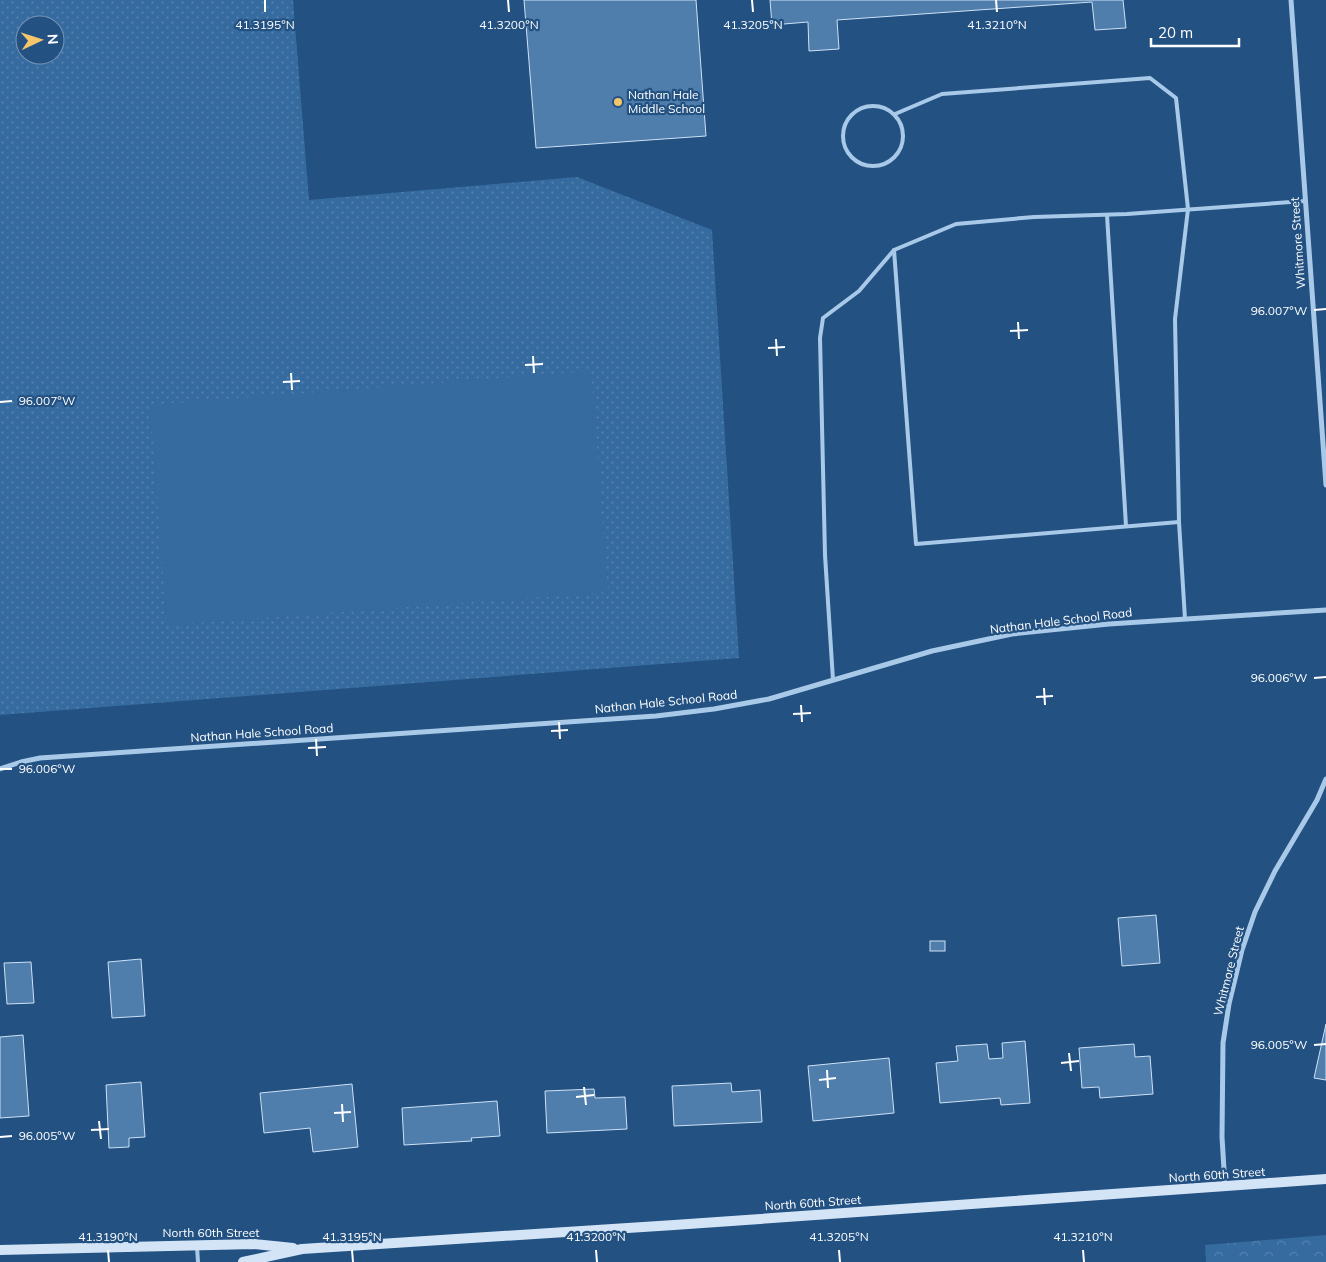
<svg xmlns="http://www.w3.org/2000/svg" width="1326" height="1262" viewBox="0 0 1326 1262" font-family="Mulish,sans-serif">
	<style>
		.grass { fill: url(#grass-dots); fill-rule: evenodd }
		.forest { fill: url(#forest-crowns) }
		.pitch { fill: #366ba0 }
		.building { fill: #4f7dac; stroke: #cde2f6 }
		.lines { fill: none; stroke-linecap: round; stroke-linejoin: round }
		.service { stroke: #a9c9e8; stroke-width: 4 }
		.minor { stroke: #a9c9e8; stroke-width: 5 }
		.secondary { stroke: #d3e4f6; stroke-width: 10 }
		.ticks { fill: none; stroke: #fff; stroke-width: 2 }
		.poi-dot { fill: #f4c56b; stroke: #225182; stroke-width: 2 }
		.labels { text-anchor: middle; stroke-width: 4.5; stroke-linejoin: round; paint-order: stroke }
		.poi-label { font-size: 12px; fill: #fff; stroke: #225182; text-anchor: start }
		.street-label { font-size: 12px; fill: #fff; stroke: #225182 }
		.ticks-label { font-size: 12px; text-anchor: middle; fill: #fff; stroke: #225182; stroke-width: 4.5; stroke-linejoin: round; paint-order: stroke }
	</style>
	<defs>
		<pattern id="grass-dots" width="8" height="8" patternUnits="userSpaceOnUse" patternTransform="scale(1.25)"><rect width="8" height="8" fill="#366ba0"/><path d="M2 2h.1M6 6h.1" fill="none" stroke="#5481ae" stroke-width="1.8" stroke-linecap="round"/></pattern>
		<pattern id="forest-crowns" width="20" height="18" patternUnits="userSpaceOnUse" patternTransform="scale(1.25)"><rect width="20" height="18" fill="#366ba0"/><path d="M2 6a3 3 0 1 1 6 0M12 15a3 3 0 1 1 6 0" fill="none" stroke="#5481ae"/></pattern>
	</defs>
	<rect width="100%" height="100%" fill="#225182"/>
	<path class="grass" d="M 0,0 L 293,0 L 309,200 L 577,177 L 712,230 L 739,658 L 0,715 ZM 25,25 L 55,25 L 55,55 L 25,55 Z"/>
	<polygon class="forest" points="1326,1235 1326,1262 1206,1262 1205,1245"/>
	<polygon class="pitch" points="591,371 608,592 167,625 150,405"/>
	<g class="building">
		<polygon points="524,0 696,0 706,136 536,148"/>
		<polygon points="770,0 1123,0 1126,28 1095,30 1092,2 837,20 839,49 809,51 808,22 772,25"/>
		<polygon points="1156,915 1160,963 1122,966 1118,918"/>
		<rect x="930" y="941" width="15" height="10"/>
		<polygon points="141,959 145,1016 112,1018 108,962"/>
		<polygon points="31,962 34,1003 7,1004 4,963"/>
		<polygon points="1326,1024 1326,1080 1314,1078"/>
		<polygon points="23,1035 29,1116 0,1118 0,1037"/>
		<polygon points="1025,1041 1030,1103 1001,1105 1000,1098 940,1103 936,1063 958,1061 956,1046 987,1044 989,1059 1003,1058 1002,1043"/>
		<polygon points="1134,1044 1135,1057 1150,1056 1153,1094 1100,1098 1099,1087 1082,1088 1079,1048"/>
		<polygon points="889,1058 894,1113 813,1121 808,1066"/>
		<polygon points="141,1082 145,1137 129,1138 129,1147 109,1148 106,1085"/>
		<polygon points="731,1083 732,1092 760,1090 762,1122 674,1126 672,1086"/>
		<polygon points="352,1084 358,1147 313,1152 310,1128 264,1133 260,1093"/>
		<polygon points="594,1089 595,1098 625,1097 627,1129 547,1133 545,1091"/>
		<polygon points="497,1101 500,1136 471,1138 472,1141 404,1145 402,1108"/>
	</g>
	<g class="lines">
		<g class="service">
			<circle cx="873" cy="136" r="30"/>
			<polyline points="895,114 942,94 1150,78 1176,98 1188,209 1175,319 1179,522 1185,619"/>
			<polyline points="1107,215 1126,526"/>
			<polyline points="894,250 916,544 1179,522"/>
			<polyline points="833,680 825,555 820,338 823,318 859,291 894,250 956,224 1034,217 1127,214 1305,201"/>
			<polyline points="197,1247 198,1262"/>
		</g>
		<g class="minor">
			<polyline points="1291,0 1326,485"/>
			<polyline points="0,769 21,762 40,758 656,716 714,709 769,699 932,651 1012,634 1109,624 1326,610"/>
			<polyline points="1225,1186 1222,1137 1223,1043 1229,1004 1242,950 1255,912 1275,871 1317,800 1326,779"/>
		</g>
		<g class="secondary">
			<polyline points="0,1250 254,1244 293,1248"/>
			<polyline points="243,1262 302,1249 674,1225 1326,1179"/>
		</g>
	</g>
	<path class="ticks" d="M 265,0 L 265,12M 508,0 L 509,12M 752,0 L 753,12M 996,0 L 997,12M 1314,310 L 1326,309M 1018,322 L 1019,339M 1010,331 L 1028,330M 776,339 L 777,356M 768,348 L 785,347M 533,356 L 534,373M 525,365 L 543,364M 291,373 L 292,390M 283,382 L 300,381M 0,402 L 12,401M 1314,678 L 1326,677M 1044,688 L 1045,705M 1036,697 L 1053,696M 801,705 L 802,722M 793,714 L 811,713M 559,722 L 560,739M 551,731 L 568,730M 316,739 L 317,756M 308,748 L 326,747M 0,769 L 12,769M 1314,1045 L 1326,1044M 1069,1053 L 1071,1071M 1061,1063 L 1079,1061M 827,1070 L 828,1088M 819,1080 L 836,1078M 584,1087 L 586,1105M 576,1097 L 594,1095M 342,1104 L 343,1122M 334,1113 L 351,1112M 99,1121 L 101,1139M 91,1130 L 109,1129M 0,1137 L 12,1136M 108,1250 L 109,1262M 352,1250 L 353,1262M 596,1250 L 597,1262M 839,1250 L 840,1262M 1083,1250 L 1084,1262"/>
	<circle class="poi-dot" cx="618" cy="102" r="5"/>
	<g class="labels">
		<g class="poi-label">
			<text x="628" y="99">Nathan Hale<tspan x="628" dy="14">Middle School</tspan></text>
		</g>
		<g class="street-label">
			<text transform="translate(1298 243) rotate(-94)" y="4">Whitmore Street</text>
			<text transform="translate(1061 621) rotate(-7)" y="4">Nathan Hale School Road</text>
			<text transform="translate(666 702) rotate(-6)" y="4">Nathan Hale School Road</text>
			<text transform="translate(262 733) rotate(-4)" y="4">Nathan Hale School Road</text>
			<text transform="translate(1229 971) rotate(-76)" y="4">Whitmore Street</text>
			<text transform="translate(1217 1175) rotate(-4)" y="4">North 60th Street</text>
			<text transform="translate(813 1203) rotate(-4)" y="4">North 60th Street</text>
			<text x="211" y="1237">North 60th Street</text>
		</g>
	</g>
	<g class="ticks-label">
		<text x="265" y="29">41.3195°N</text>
		<text x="509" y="29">41.3200°N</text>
		<text x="753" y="29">41.3205°N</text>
		<text x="997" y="29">41.3210°N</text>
		<text x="1279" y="315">96.007°W</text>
		<text x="47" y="405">96.007°W</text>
		<text x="1279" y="682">96.006°W</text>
		<text x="47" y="773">96.006°W</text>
		<text x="1279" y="1049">96.005°W</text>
		<text x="47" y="1140">96.005°W</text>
		<text x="108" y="1241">41.3190°N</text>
		<text x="352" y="1241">41.3195°N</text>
		<text x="596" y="1241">41.3200°N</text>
		<text x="839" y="1241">41.3205°N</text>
		<text x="1083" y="1241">41.3210°N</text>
	</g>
	<g transform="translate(40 40) rotate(86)"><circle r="24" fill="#225182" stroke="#7a97b4"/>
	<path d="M0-4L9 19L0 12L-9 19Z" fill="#f4c56b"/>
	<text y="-8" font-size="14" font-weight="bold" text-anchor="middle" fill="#ffffff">N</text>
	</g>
	<path d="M1151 38v8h88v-8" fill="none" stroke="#ffffff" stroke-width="2.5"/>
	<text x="1158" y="38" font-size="15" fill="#ffffff" stroke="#225182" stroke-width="4" paint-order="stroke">20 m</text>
</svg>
